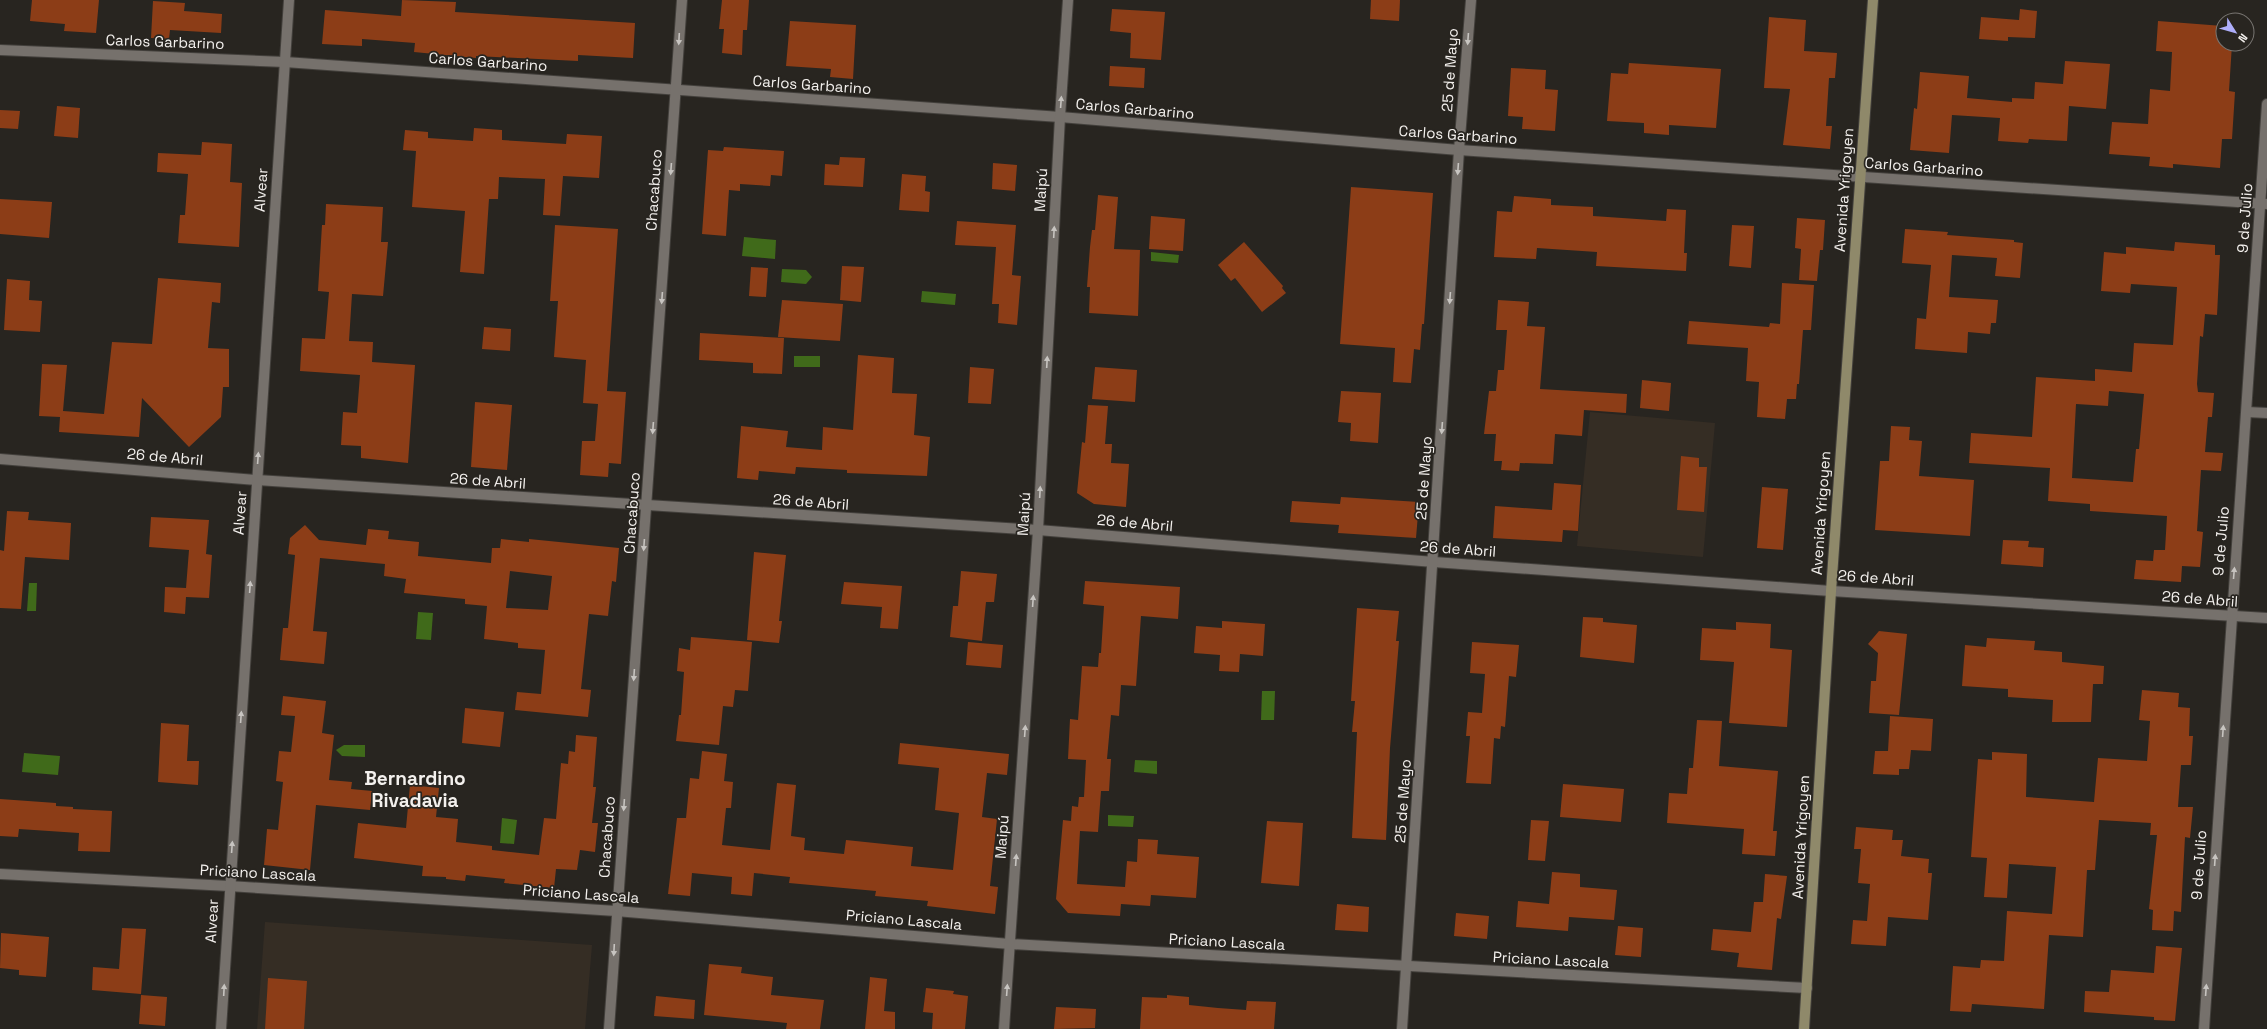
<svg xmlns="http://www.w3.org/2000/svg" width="2267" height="1029" viewBox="0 0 2267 1029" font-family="'Space Grotesk',sans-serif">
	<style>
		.built { fill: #352d24 }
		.water { fill: #406a1a }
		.building { fill: #8c3d17; fill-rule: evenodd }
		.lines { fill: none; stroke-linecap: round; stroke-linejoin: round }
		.street-casing { stroke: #43403c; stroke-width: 12 }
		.secondary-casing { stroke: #43403c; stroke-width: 12 }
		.street { stroke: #76716c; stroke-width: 10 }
		.secondary { stroke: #8f896a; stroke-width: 10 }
		.oneway { fill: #c7c4c0 }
		.labels { text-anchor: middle; stroke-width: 3.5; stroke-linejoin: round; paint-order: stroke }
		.street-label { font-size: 15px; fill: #f3f0ed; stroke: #282520 }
		.district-label { font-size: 19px; font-weight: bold; fill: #f3f0ed; stroke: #282520 }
	</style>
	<rect width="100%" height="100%" fill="#282520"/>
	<g class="built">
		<polygon points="1590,412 1715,423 1703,557 1577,546"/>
		<polygon points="265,922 592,945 585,1029 257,1029"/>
	</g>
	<g class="water">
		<polygon points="744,237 776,240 775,259 742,256"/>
		<polygon points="1151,252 1179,255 1178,263 1151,261"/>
		<polygon points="782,269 806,270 812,277 806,284 781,282"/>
		<polygon points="922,291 956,294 955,305 921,302"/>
		<rect x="794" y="356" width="26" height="11"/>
		<polygon points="29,583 37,583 36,611 27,611"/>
		<polygon points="418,612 433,613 431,640 416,639"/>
		<polygon points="1262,691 1275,691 1274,720 1261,720"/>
		<polygon points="344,745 365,745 365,757 342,756 336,750"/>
		<polygon points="24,753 60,756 58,775 22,772"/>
		<polygon points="1135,760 1157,761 1157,774 1134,772"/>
		<polygon points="1108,815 1134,816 1133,827 1108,826"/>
		<polygon points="502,818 517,820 514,844 500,843"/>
	</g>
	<g class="building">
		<polygon points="32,0 99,0 96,33 64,31 65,24 30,21"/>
		<polygon points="402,0 456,2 455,12 635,23 633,58 578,55 578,61 476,56 476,58 414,52 415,43 362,39 362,46 322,44 325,10 401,16"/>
		<polygon points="722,0 749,0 747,30 743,30 742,55 722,53 724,29 719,29"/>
		<polygon points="1371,0 1400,0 1399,21 1370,19"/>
		<polygon points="153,1 185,3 184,11 222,14 221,33 170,30 169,39 151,38"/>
		<polygon points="1112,9 1165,12 1161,60 1130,58 1131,33 1110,31"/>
		<polygon points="2020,9 2037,11 2035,38 2008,37 2008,41 1979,39 1981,17 2019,20"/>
		<polygon points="1769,17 1806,20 1804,51 1837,53 1835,78 1829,78 1826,126 1832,126 1830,149 1783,145 1790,89 1764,88"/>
		<polygon points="790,21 856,25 853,79 830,77 831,69 786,66"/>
		<polygon points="2158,21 2223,26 2223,44 2232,44 2229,91 2235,92 2232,139 2222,139 2220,168 2173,164 2173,168 2149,166 2150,157 2109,154 2112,122 2148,124 2150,89 2170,91 2172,52 2156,51"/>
		<polygon points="2065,61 2110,64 2106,109 2069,106 2067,141 2029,139 2028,143 1998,141 2000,118 1952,115 1949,153 1910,150 1914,108 1917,109 1920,72 1969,76 1967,98 2012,102 2012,98 2034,99 2035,82 2063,84"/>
		<polygon points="1629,63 1721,69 1716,128 1669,125 1669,135 1644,133 1644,123 1607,121 1611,73 1628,74"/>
		<polygon points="1110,66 1145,68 1144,88 1109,86"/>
		<polygon points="1511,68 1546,70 1545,89 1558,90 1555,131 1522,129 1523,117 1508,116"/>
		<polygon points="57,106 80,108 78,138 54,136"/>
		<polygon points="0,110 20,111 18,129 0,128"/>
		<polygon points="474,128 502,130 502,140 566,144 567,134 602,136 599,178 563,176 560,216 543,215 545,179 499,177 498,199 489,199 484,274 460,272 465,211 412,207 416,151 403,150 405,130 428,132 428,138 473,141"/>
		<polygon points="202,142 232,144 230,182 242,183 239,247 178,243 180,215 185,215 188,174 157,172 158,153 201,155"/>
		<polygon points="724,147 784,151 782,176 771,175 770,186 740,184 740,191 729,190 726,236 702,234 708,150 723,151"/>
		<polygon points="840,157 865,158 863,187 824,185 825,164 839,165"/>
		<polygon points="993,163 1017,165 1015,191 992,189"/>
		<polygon points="902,174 926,176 925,191 930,192 929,212 899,210"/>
		<polygon points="1351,187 1433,193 1424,324 1422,324 1420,350 1414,349 1411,383 1393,382 1395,348 1340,344"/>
		<polygon points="1098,195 1118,197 1114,249 1140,250 1138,316 1089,313 1090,287 1087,287 1090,247 1092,230 1095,230"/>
		<polygon points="1514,196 1551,199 1551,205 1593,207 1593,216 1666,221 1667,209 1686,210 1684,253 1687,253 1686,271 1596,266 1597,252 1537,248 1536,259 1494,257 1497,211 1512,212"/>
		<polygon points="0,199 52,202 49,238 0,234"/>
		<polygon points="326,204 383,207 381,242 388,242 383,296 352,294 349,341 373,342 372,362 415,365 408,463 361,458 361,446 341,445 343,412 357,413 360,375 300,371 302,338 325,339 329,292 318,291 322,225 325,225"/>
		<polygon points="1151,216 1185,219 1183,251 1149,249"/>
		<polygon points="1797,218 1825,220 1823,250 1820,250 1817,281 1799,280 1801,249 1795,248"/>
		<polygon points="957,221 1016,225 1012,275 1021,276 1017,325 998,323 999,304 992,304 996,247 955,245"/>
		<polygon points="555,225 618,229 607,391 626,392 621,464 609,463 608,477 580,475 582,441 595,441 598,404 583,403 586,360 554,357 558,301 550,301"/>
		<polygon points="1732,225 1754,226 1751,268 1729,266"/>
		<polygon points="1905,229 1948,232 1947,235 2014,240 2014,242 2023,243 2020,278 1995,276 1997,258 1952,255 1949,297 1998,300 1996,323 1991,323 1990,334 1968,332 1967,353 1915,349 1917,318 1926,319 1931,265 1902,263"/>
		<polygon points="1244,242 1283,286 1282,288 1286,293 1262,312 1235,278 1231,281 1218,265"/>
		<path d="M 2175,242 L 2215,245 L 2215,255 L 2220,255 L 2217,315 L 2205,314 L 2203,337 L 2200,336 L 2197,384 L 2198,392 L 2214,393 L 2212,417 L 2208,417 L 2205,452 L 2223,453 L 2221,471 L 2201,470 L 2197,531 L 2203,532 L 2200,567 L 2182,566 L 2181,582 L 2134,579 L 2136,560 L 2153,561 L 2154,550 L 2165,550 L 2167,516 L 2090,511 L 2090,504 L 2048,501 L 2050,468 L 1969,463 L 1971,433 L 2032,437 L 2036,377 L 2095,381 L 2095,369 L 2132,372 L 2134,343 L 2173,345 L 2177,287 L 2131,284 L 2130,293 L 2101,291 L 2104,252 L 2126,254 L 2126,247 L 2174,251 ZM 2109,391 L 2144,394 L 2139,449 L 2136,449 L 2133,482 L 2072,478 L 2076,404 L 2108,406 Z"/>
		<polygon points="842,266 864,267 861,302 840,300"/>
		<polygon points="751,267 768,268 766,297 749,296"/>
		<polygon points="158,278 221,283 220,303 212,302 208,348 229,349 229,387 223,387 221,417 189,447 142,398 139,437 59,432 60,417 39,416 42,364 67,365 63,411 104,414 112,342 152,344"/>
		<polygon points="7,279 30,281 29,300 42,301 40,332 4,330"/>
		<polygon points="1782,283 1814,285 1811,330 1803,330 1799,384 1797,384 1796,399 1787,399 1785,419 1757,417 1759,382 1746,381 1748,348 1687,344 1689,321 1769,327 1770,323 1780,324"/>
		<polygon points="782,300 843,304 840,341 778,337"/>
		<polygon points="1498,300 1529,302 1527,326 1545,327 1540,389 1627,394 1626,413 1584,410 1582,436 1555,434 1553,464 1520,463 1519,471 1501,470 1502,461 1494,461 1496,434 1484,434 1489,391 1496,391 1498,370 1504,370 1507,330 1496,330"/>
		<polygon points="484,327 511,329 510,351 482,349"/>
		<polygon points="700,333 784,338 782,374 753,373 753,363 699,360"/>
		<polygon points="858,355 894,358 892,393 917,394 914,435 930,437 927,476 847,473 847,470 796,467 795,474 759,471 758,480 737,478 741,426 788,431 786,447 822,450 823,427 853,430"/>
		<polygon points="970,367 994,369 991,404 968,403"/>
		<polygon points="1095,367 1137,370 1135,402 1092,399"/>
		<polygon points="1642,380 1671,383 1669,411 1640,408"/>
		<polygon points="1341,391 1381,393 1378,443 1350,441 1351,423 1338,422"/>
		<polygon points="475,402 512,405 507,470 471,467"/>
		<polygon points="1088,405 1108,406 1105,444 1112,444 1111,463 1129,464 1126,507 1094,504 1077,493 1082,442 1085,443"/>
		<polygon points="1891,426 1910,427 1909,440 1922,441 1919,476 1974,480 1970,536 1875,530 1880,461 1889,461"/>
		<polygon points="1681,456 1699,458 1699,467 1707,467 1704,512 1677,510"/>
		<polygon points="1554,483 1581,485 1578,531 1563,530 1562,542 1493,538 1495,506 1552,510"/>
		<polygon points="1762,487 1788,489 1783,550 1757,548"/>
		<polygon points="1341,497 1419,502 1416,538 1338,533 1339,525 1290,522 1292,501 1340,504"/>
		<polygon points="7,511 29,512 28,520 71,523 69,560 25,557 21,609 0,608 0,550 4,551"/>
		<polygon points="151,517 209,520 206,554 212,555 209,598 186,597 185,614 164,612 165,587 186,588 189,550 149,547"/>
		<path d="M 305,525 L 319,540 L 366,545 L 368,529 L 389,531 L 388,539 L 419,542 L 418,556 L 491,563 L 492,548 L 500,548 L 501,539 L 529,542 L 529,539 L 619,548 L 616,582 L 612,581 L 608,616 L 589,614 L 581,689 L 591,690 L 588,717 L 515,710 L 517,692 L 541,694 L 545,650 L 518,648 L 518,643 L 484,639 L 487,606 L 465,604 L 465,599 L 404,593 L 406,579 L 384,576 L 385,564 L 320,558 L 313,631 L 327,632 L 324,664 L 280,660 L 283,628 L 288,628 L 295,555 L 288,554 L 290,538 ZM 510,571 L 552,576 L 548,610 L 506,608 Z"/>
		<polygon points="2003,540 2029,541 2028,547 2044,548 2043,567 2001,564"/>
		<polygon points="754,552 786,555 779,621 782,621 779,643 747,640"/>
		<polygon points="961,571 997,574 994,602 986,602 982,641 950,637 953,606 958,606"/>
		<polygon points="1085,581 1180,587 1178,619 1141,616 1136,686 1121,685 1119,716 1111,715 1107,759 1111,759 1109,791 1101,791 1098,832 1080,831 1077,884 1125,887 1127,861 1137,862 1138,839 1158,840 1157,854 1199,857 1196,898 1151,895 1150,906 1121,904 1120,916 1068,913 1056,899 1063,820 1071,821 1072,806 1078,807 1079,797 1084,797 1086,760 1068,759 1070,719 1078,720 1082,666 1098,667 1099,653 1101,653 1104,606 1083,604"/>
		<polygon points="844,582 902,586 898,629 880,628 882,607 841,604"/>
		<polygon points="1357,608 1399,611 1396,641 1399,641 1390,748 1386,840 1352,838 1357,732 1352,732 1355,701 1351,701"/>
		<polygon points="1583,617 1603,618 1603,622 1637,625 1634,663 1580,657"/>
		<polygon points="1222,621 1265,624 1263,656 1240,654 1239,672 1219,671 1220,655 1194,653 1196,626 1222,628"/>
		<polygon points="1736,622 1771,624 1770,648 1792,650 1787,727 1729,723 1734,662 1700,660 1702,628 1736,630"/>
		<polygon points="1879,631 1907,634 1899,715 1869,713 1871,681 1876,681 1878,653 1868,644"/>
		<polygon points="691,637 752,642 748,691 735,690 733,707 723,706 719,745 676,741 679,715 681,715 684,672 677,671 679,648 690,650"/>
		<polygon points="1987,638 2035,641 2034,650 2062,652 2062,662 2104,666 2103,684 2093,684 2091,722 2052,722 2053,700 2008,697 2008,689 1962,686 1965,645 1986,647"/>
		<polygon points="968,642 1003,645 1001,668 966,665"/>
		<polygon points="1472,642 1519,645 1516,677 1509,676 1505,727 1501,726 1500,739 1494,738 1491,784 1466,783 1470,736 1466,736 1468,712 1482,713 1485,674 1470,673"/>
		<polygon points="2142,690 2179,693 2178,707 2190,708 2189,736 2193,736 2191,765 2181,765 2178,807 2193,807 2190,838 2185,837 2181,912 2174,911 2173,931 2152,930 2153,910 2149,909 2157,835 2150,835 2151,823 2099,820 2095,870 2087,870 2083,937 2049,935 2044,1009 1972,1004 1971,1012 1950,1011 1953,966 1980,968 1981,960 2004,961 2007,911 2052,914 2056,867 2009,864 2007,898 1984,897 1987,858 1971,857 1978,759 1992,760 1992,752 2027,754 2026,797 2094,802 2098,758 2147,761 2150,721 2139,720"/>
		<polygon points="283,696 326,701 322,733 334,735 329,780 352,782 351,789 372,791 370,810 316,805 310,870 264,865 267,829 278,830 283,782 276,781 279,751 291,752 295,716 281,715"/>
		<polygon points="465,708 504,712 500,747 462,743"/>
		<polygon points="1890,716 1933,719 1931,751 1911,750 1909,769 1899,769 1899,775 1873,774 1875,751 1888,751"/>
		<polygon points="1697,720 1722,721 1719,766 1778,771 1773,831 1777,831 1775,856 1742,854 1744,829 1667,823 1669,793 1687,794 1689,768 1693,768"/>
		<polygon points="161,723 189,725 187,761 199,761 198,785 158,782"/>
		<polygon points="576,735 597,737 593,787 596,787 592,823 598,823 595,852 580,850 577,870 556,869 554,888 504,883 505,879 466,875 465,881 446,879 446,877 422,876 423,866 354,858 358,823 406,828 410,785 439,788 436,817 458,819 456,842 492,846 492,850 539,855 544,818 556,819 561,763 568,764 569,751 575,752"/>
		<polygon points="900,743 1009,754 1007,775 987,773 982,817 997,819 990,886 998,887 995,914 927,906 928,901 875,896 876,891 789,883 790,877 754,873 752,896 731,894 732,877 692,873 690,896 668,894 677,818 686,818 690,778 699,779 702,751 727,754 724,781 733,782 731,808 726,808 722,845 770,850 777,783 796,785 791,836 805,838 804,850 844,854 846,840 913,847 911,866 953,870 959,813 935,810 939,768 898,764"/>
		<polygon points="1563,784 1624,789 1621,822 1560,817"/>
		<polygon points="0,799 56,803 56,806 73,807 73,809 112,811 110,852 78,851 79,833 19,829 18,837 0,836"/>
		<polygon points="1531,820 1549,821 1545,861 1528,860"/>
		<polygon points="1267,821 1303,823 1299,886 1261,883"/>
		<polygon points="1856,827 1893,830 1892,840 1903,840 1901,856 1929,859 1928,873 1932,873 1928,920 1888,917 1886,946 1851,944 1853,920 1867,921 1870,884 1858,883 1861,849 1854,849"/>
		<polygon points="1552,872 1580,874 1580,887 1617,890 1614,920 1569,917 1568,931 1516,927 1518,901 1549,904"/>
		<polygon points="1765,874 1787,876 1781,919 1777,918 1772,970 1737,967 1739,953 1711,950 1713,929 1751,932 1754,902 1763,902"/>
		<polygon points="1337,904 1369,907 1368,932 1335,930"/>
		<polygon points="1456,913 1489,916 1487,939 1454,936"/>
		<polygon points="1618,926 1643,928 1641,957 1615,955"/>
		<polygon points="122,928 146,929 141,994 92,990 93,967 119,969"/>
		<polygon points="1,933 49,937 46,977 19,975 19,970 0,968"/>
		<polygon points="2156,946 2182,948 2175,1021 2154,1020 2154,1017 2084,1012 2085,991 2109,992 2111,970 2154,973"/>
		<polygon points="709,964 742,967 741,973 773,977 771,995 824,1000 820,1029 786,1029 787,1023 704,1015"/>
		<polygon points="870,977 887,979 884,1011 895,1012 895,1029 865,1029"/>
		<polygon points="268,978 307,981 304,1029 265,1029"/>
		<polygon points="926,988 954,991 953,994 968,996 965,1029 932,1029 933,1013 923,1012"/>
		<polygon points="141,995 167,997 165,1026 139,1024"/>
		<polygon points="1167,995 1189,997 1189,1005 1218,1008 1246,1010 1247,1001 1276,1002 1274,1029 1140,1029 1142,997 1167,998"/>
		<polygon points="656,996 695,1000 694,1019 654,1016"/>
		<polygon points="1056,1007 1096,1009 1095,1028 1054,1029"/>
	</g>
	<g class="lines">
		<defs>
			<g id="street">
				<polyline points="0,50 285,62 1060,117 1459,150 2267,204"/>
				<polyline points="2247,412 2267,413"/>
				<polyline points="0,459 257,480 1038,530 1434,562 1831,591 2267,618"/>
				<polyline points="0,874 229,886 616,911 1010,944 1807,988"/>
				<polyline points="221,1029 289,0"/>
				<polyline points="609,1029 682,0"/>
				<polyline points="1004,1029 1038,530 1060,117 1068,0"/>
				<polyline points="1402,1029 1459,150 1471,0"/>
				<polyline points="2204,1029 2267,104"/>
			</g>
			<polyline id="secondary" points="1804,1029 1831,591 1873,0"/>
		</defs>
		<use href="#street" class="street-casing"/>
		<use href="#secondary" class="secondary-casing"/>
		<use href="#street" class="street"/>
		<use href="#secondary" class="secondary"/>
	</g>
	<defs><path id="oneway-solid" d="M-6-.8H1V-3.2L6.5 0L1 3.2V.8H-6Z"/></defs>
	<g class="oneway">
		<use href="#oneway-solid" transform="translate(679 39) rotate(93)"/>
		<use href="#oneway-solid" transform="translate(1468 39) rotate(94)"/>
		<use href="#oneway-solid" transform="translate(1061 102) rotate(-86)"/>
		<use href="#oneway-solid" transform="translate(671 169) rotate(94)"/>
		<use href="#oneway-solid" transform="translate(1458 169) rotate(94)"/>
		<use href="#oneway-solid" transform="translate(1054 232) rotate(-87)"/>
		<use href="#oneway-solid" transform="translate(662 298) rotate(94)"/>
		<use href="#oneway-solid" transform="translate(1450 298) rotate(94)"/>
		<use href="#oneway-solid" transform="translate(1047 362) rotate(-87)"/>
		<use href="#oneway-solid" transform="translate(653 428) rotate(94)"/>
		<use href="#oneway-solid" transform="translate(1442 428) rotate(94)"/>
		<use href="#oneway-solid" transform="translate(258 458) rotate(-86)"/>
		<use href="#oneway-solid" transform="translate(1040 492) rotate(-87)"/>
		<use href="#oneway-solid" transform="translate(644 545) rotate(94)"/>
		<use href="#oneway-solid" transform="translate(2234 573) rotate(-85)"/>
		<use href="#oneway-solid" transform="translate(250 587) rotate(-86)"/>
		<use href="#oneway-solid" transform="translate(1033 601) rotate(-86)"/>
		<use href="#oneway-solid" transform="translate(634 675) rotate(94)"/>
		<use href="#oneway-solid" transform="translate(241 717) rotate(-86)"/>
		<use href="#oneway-solid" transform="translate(1025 731) rotate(-86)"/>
		<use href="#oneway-solid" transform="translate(2223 731) rotate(-86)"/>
		<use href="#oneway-solid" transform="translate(624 805) rotate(94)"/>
		<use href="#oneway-solid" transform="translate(232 847) rotate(-86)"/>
		<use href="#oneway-solid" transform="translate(1016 860) rotate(-86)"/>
		<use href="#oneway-solid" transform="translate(2215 860) rotate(-86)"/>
		<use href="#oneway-solid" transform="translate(614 950) rotate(93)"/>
		<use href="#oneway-solid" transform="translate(224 990) rotate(-87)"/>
		<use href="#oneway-solid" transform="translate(1007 990) rotate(-86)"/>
		<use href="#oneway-solid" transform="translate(2206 990) rotate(-86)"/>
	</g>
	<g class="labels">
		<g class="street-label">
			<text transform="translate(165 42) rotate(2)" y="5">Carlos Garbarino</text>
			<text transform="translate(488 62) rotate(4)" y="5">Carlos Garbarino</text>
			<text transform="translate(1450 70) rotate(-86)" y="5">25 de Mayo</text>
			<text transform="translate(812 85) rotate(4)" y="5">Carlos Garbarino</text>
			<text transform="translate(1135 109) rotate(5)" y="5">Carlos Garbarino</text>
			<text transform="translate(1458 135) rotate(4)" y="5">Carlos Garbarino</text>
			<text transform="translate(1924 167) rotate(4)" y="5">Carlos Garbarino</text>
			<text transform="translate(261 190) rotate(-86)" y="5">Alvear</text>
			<text transform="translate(654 190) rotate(-86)" y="5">Chacabuco</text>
			<text transform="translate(1041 190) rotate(-87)" y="5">Maipú</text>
			<text transform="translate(1844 190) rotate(-86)" y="5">Avenida Yrigoyen</text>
			<text transform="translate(2245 218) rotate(-86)" y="5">9 de Julio</text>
			<text transform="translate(165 457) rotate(5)" y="5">26 de Abril</text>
			<text transform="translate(1424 478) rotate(-86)" y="5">25 de Mayo</text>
			<text transform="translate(488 481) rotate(4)" y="5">26 de Abril</text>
			<text transform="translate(811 502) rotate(4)" y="5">26 de Abril</text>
			<text transform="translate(240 513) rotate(-86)" y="5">Alvear</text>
			<text transform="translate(632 513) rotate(-86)" y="5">Chacabuco</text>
			<text transform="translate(1821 513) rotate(-86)" y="5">Avenida Yrigoyen</text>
			<text transform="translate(1024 514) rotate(-87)" y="5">Maipú</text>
			<text transform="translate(1135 523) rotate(5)" y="5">26 de Abril</text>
			<text transform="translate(2221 541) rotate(-85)" y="5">9 de Julio</text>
			<text transform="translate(1458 549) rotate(4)" y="5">26 de Abril</text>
			<text transform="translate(1876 578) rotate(4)" y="5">26 de Abril</text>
			<text transform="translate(2200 599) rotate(4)" y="5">26 de Abril</text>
			<text transform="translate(1403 801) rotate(-86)" y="5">25 de Mayo</text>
			<text transform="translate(607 837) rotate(-86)" y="5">Chacabuco</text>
			<text transform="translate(1002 837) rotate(-86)" y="5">Maipú</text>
			<text transform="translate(1801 837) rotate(-87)" y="5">Avenida Yrigoyen</text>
			<text transform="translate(2199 865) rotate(-86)" y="5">9 de Julio</text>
			<text transform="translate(258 873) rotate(3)" y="5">Priciano Lascala</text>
			<text transform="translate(581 894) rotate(4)" y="5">Priciano Lascala</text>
			<text transform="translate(904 920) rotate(5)" y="5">Priciano Lascala</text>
			<text transform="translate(212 921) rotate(-87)" y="5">Alvear</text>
			<text transform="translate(1227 942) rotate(3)" y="5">Priciano Lascala</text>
			<text transform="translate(1551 960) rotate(3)" y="5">Priciano Lascala</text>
		</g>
		<g class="district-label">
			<text x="415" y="785">Bernardino<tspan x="415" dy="22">Rivadavia</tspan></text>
		</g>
	</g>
	<g transform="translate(2235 32) rotate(127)"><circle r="19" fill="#282520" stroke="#797672"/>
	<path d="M0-3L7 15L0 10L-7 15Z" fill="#aeaefa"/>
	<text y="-6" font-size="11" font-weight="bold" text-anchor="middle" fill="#f3f0ed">N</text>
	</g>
</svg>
